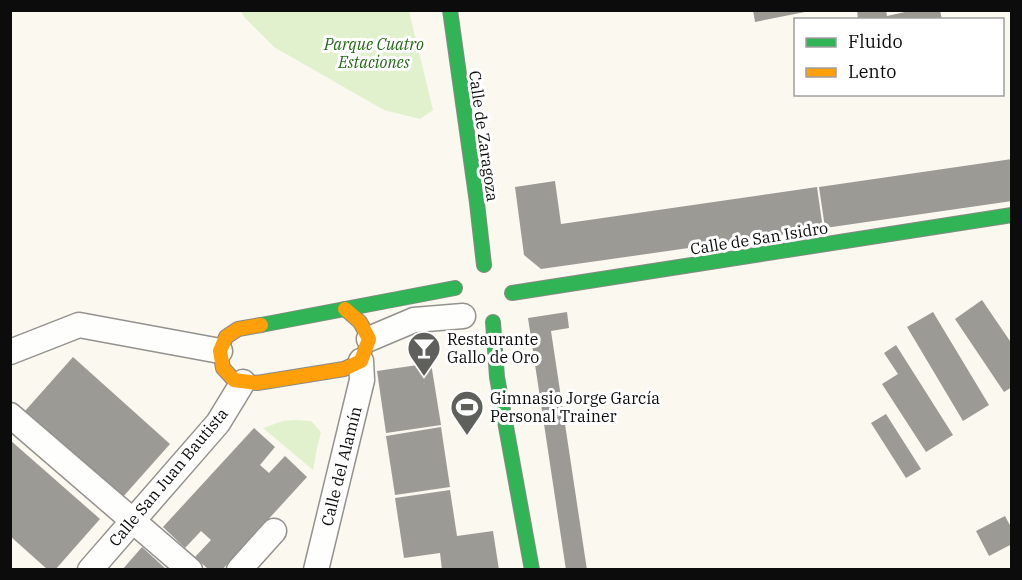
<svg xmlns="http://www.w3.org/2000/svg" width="1022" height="580" viewBox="0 0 1022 580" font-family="'IBM Plex Serif',serif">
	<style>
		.green { fill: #e1f1cd }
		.building { fill: #9c9a95 }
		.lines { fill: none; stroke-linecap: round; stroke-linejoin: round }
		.street-casing { stroke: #93928e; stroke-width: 27 }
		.fast-casing { stroke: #8a8985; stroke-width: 16 }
		.slow-casing { stroke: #8a8985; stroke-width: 16 }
		.street { stroke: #fefefd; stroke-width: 24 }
		.fast { stroke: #30b455; stroke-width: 14 }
		.slow { stroke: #ff9f0a; stroke-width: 14 }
		.labels { text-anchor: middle; stroke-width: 6; stroke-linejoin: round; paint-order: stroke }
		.park-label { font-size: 16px; font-style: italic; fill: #256817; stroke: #fff }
		.street-label { font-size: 16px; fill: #0c0c0c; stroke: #fff }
		.poi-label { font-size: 16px; fill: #0c0c0c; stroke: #fff; text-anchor: start }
	</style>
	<rect width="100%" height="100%" fill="#faf8ef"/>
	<g class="green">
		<polygon points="241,11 409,11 433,110 420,119 384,110 274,47 244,17"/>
		<polygon points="294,420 311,421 321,432 317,448 313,470 263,428 283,421"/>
	</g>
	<g class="building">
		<polygon points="753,10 805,10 805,12 755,22"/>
		<polygon points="857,10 886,10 887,16 914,10 940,10 942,20 858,20"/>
		<polygon points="1012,159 1012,201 825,228 819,187"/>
		<polygon points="555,181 561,224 817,187 823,229 541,269 524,255 515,187"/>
		<polygon points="982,300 1012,344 1012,387 1004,392 955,319"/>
		<polygon points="567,312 569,328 551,331 587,570 566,570 528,318"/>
		<polygon points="933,312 989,405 963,421 907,327"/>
		<polygon points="896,345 953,435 926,452 882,384 898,374 884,353"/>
		<polygon points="73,357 170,444 122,498 25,411"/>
		<polygon points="431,363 441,425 386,433 377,371"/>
		<polygon points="886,414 921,469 906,478 871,423"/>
		<polygon points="441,427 450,487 395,495 386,436"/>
		<polygon points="254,428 275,447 260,465 269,473 285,456 307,477 222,570 209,570 195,557 211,540 201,531 185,548 163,527"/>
		<polygon points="10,440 100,519 55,570 48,570 10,536"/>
		<polygon points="450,490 457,536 493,531 499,570 442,570 440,553 404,558 395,498"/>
		<polygon points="1005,516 1012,529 1012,544 989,556 976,531"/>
		<polygon points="142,547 167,570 122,570"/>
	</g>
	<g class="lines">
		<defs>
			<g id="street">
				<polyline points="369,339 414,320 463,316"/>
				<polyline points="10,352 79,325 220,351"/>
				<polyline points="10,415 190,570"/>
				<polyline points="90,570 218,423 243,382"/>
				<polyline points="239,570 274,531"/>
				<polyline points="316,570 362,380 361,361"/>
			</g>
			<g id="fast">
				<polyline points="450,10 477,203 484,265"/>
				<polyline points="512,293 1012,215"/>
				<polyline points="493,322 497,377 532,570"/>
				<polyline points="261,325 455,288"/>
			</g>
			<polyline id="slow" points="261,325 238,329 226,337 220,351 223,368 234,380 257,383 344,369 361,361 369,339 360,322 345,309"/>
		</defs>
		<use href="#street" class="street-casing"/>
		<use href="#fast" class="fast-casing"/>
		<use href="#slow" class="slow-casing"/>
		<use href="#street" class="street"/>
		<use href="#fast" class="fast"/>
		<use href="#slow" class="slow"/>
	</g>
	<defs>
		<symbol id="bar-pin" viewBox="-11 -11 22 30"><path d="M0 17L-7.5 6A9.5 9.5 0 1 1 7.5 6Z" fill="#5f5f5b" stroke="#fff"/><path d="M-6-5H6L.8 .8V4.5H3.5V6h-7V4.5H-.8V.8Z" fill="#fff"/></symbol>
		<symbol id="stadium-pin" viewBox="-11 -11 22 30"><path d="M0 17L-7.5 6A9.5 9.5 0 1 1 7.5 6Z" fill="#5f5f5b" stroke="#fff"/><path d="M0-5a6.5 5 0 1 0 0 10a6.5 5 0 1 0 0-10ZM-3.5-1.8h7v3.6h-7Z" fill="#fff"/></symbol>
	</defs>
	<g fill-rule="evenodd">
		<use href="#bar-pin" x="405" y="329" width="38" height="52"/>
		<use href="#stadium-pin" x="448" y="388" width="38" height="52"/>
	</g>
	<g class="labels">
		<g class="park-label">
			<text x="374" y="50">Parque Cuatro<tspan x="374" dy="18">Estaciones</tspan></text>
		</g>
		<g class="street-label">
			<text transform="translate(484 136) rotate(82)" y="6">Calle de Zaragoza</text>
			<text transform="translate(759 238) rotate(-9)" y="6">Calle de San Isidro</text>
			<text transform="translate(341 466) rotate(-76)" y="6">Calle del Alamín</text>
			<text transform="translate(168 477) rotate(-50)" y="6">Calle San Juan Bautista</text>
		</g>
		<g class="poi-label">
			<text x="447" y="345">Restaurante<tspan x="447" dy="18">Gallo de Oro</tspan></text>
			<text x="490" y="404">Gimnasio Jorge García<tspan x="490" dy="18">Personal Trainer</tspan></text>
		</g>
	</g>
	<rect width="1022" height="580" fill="none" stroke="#0c0c0c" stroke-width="24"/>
	<rect x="794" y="18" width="210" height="78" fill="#ffffff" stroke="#9e9e9e" stroke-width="1.5"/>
	<rect x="806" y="38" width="30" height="9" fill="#30b455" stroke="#9e9e9e" stroke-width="1.5"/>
	<text x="848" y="48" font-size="18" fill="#0c0c0c">Fluido</text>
	<rect x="806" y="68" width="30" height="9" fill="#ff9f0a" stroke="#9e9e9e" stroke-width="1.5"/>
	<text x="848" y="78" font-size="18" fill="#0c0c0c">Lento</text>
</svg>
